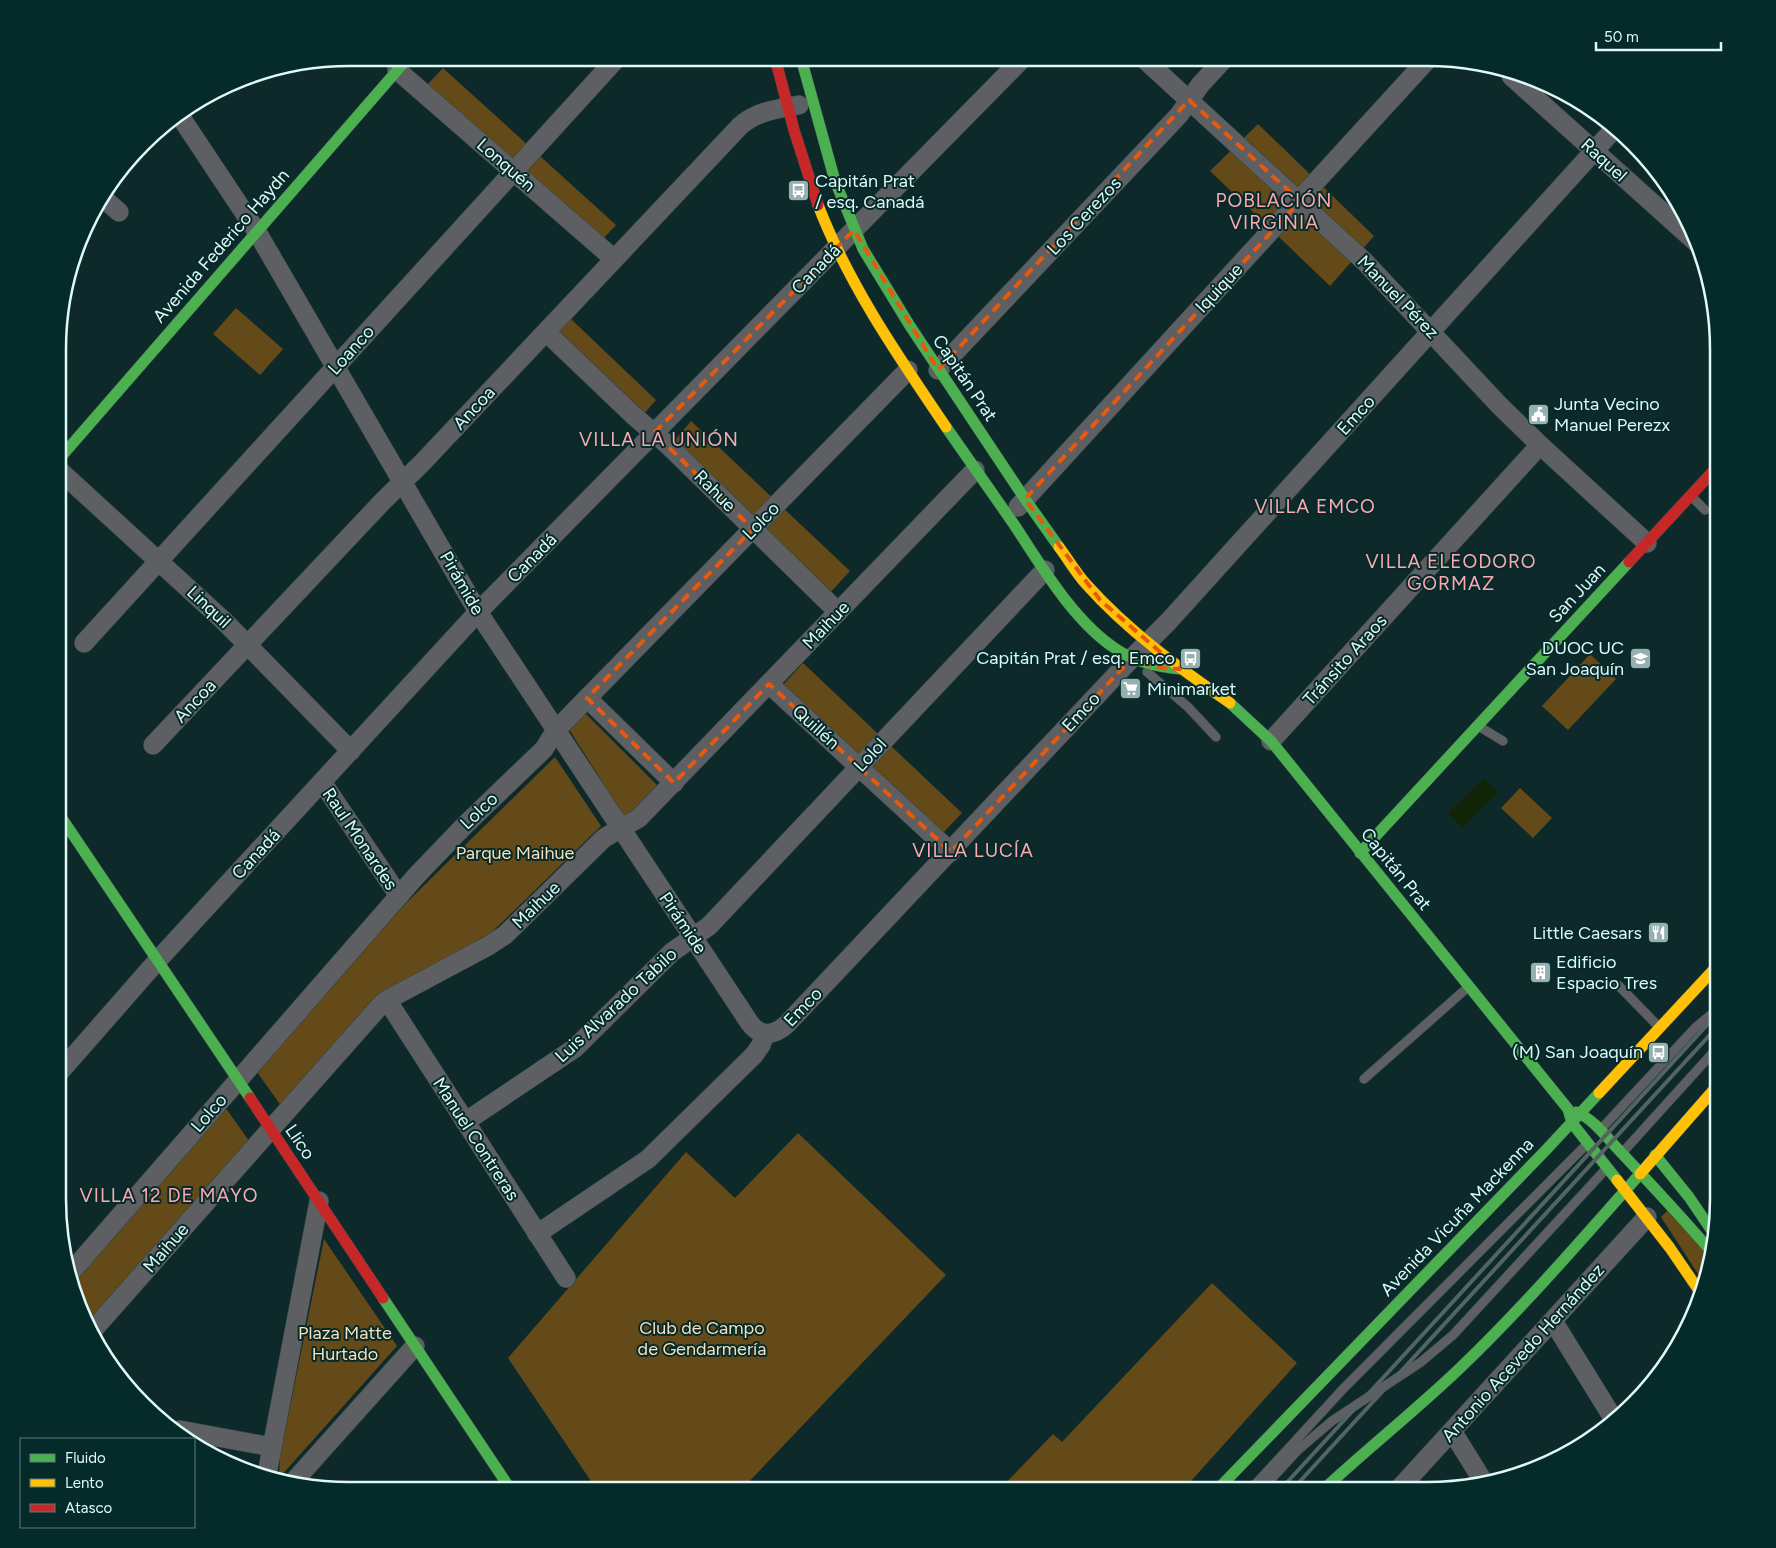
<svg xmlns="http://www.w3.org/2000/svg" width="1776" height="1548" viewBox="0 0 1776 1548" font-family="Figtree,sans-serif">
	<style>
		.green { fill: #644a19 }
		.water { fill: #112506 }
		.lines { fill: none; stroke-linecap: round; stroke-linejoin: round }
		.lane-casing { stroke: #2d4343; stroke-width: 10 }
		.street-casing { stroke: #2d4343; stroke-width: 20 }
		.fast-casing { stroke: #2d4343; stroke-width: 12 }
		.slow-casing { stroke: #2d4343; stroke-width: 12 }
		.jam-casing { stroke: #2d4343; stroke-width: 12 }
		.lane { stroke: #5d5f62; stroke-width: 9 }
		.street { stroke: #5d5f62; stroke-width: 19 }
		.fast { stroke: #4caf50; stroke-width: 11 }
		.slow { stroke: #ffc107; stroke-width: 11 }
		.jam { stroke: #c62828; stroke-width: 11 }
		.rail { stroke: #546364; stroke-width: 4 }
		.marked { fill: none; stroke: #e8590c; stroke-width: 4; stroke-dasharray: 10 6; stroke-linejoin: round }
		.labels { text-anchor: middle; stroke-width: 4; stroke-linejoin: round; paint-order: stroke }
		.street-label { font-size: 18px; fill: #e0f8f7; stroke: #042b2a }
		.poi-label { font-size: 18px; fill: #e0f8f7; stroke: #042b2a; text-anchor: start }
		.park-label { font-size: 18px; fill: #fadfbb; stroke: #042b2a }
		.neighbourhood-label { font-size: 19px; letter-spacing: 1px; fill: #fda8af; stroke: #042b2a }
		.rim { fill: none; stroke: #e0f8f7; stroke-width: 2.5 }
	</style>
	<rect width="100%" height="100%" fill="#0d2929"/>
	<g class="green">
		<polygon points="443,68 616,225 602,240 425,87"/>
		<polygon points="1258,124 1374,236 1330,286 1210,171"/>
		<polygon points="236,308 283,349 260,375 213,334"/>
		<polygon points="571,319 656,400 642,416 556,334"/>
		<polygon points="691,421 850,571 829,594 674,441"/>
		<polygon points="1590,654 1616,679 1568,730 1542,706"/>
		<polygon points="803,663 962,813 940,836 781,687"/>
		<polygon points="582,710 658,786 625,818 567,726"/>
		<polygon points="555,757 601,826 491,933 382,994 284,1110 257,1072 405,904"/>
		<polygon points="1520,788 1552,818 1533,838 1501,808"/>
		<polygon points="225,1107 252,1145 92,1328 80,1311 73,1282"/>
		<polygon points="798,1133 946,1275 741,1490 597,1490 508,1358 686,1152 735,1198"/>
		<polygon points="1668,1210 1707,1255 1702,1280 1661,1217"/>
		<polygon points="324,1239 397,1346 280,1477 279,1476 280,1456"/>
		<polygon points="1212,1283 1297,1363 1183,1490 999,1490 1053,1434 1062,1442"/>
	</g>
	<polygon class="water" points="1484,778 1498,793 1462,828 1448,813"/>
	<g class="lines">
		<defs>
			<g id="lane">
				<polyline points="1693,498 1705,510"/>
				<polyline points="1147,672 1188,707 1216,737"/>
				<polyline points="1480,727 1503,741"/>
				<polyline points="1618,985 1658,1026"/>
				<polyline points="1364,1079 1467,988"/>
				<polyline points="1602,1128 1696,1027 1718,1009"/>
				<polyline points="1623,1152 1718,1047"/>
				<polyline points="1250,1490 1343,1389 1586,1145"/>
				<polyline points="1261,1490 1298,1450 1332,1421 1421,1362 1453,1335 1605,1170"/>
			</g>
			<g id="street">
				<polyline points="1143,58 1365,262 1499,405 1540,445 1647,543"/>
				<polyline points="397,70 614,259"/>
				<polyline points="1511,76 1698,244"/>
				<path d="M 180,116 L 257,232 L 478,612 L 749,1022 C 760,1038 774,1036 787,1024 L 1132,658 L 1168,622 L 1614,129"/>
				<polyline points="102,197 119,212"/>
				<polyline points="546,332 634,416 669,446 838,612"/>
				<polyline points="938,370 1179,115 1200,85 1225,58"/>
				<polyline points="60,471 225,622 351,751"/>
				<polyline points="1018,507 1429,58"/>
				<polyline points="84,643 617,58"/>
				<polyline points="769,684 951,852"/>
				<polyline points="587,698 674,783"/>
				<polyline points="1271,741 1540,445"/>
				<path d="M 153,745 L 383,501 L 422,463 L 740,126 C 757,111 777,109 799,105"/>
				<polyline points="322,782 399,896"/>
				<polyline points="387,1000 566,1278"/>
				<polyline points="58,1074 157,961 478,612 1023,58"/>
				<polyline points="465,1122 575,1048 672,952 709,926 1045,570"/>
				<polyline points="537,1234 648,1159 754,1055 761,1045 765,1034"/>
				<polyline points="71,1272 417,875 465,825 544,749 556,730 908,370"/>
				<polyline points="1553,1321 1613,1418"/>
				<polyline points="93,1330 379,1007 387,1000 488,946 505,935 604,838 639,818 975,470"/>
				<polyline points="180,1430 272,1447"/>
				<polyline points="1452,1431 1483,1481"/>
				<polyline points="267,1474 319,1201"/>
				<polyline points="295,1480 415,1346"/>
				<polyline points="1398,1490 1647,1217"/>
			</g>
			<g id="fast">
				<polyline points="801,58 835,181 863,249 910,326 1025,499 1059,547"/>
				<path d="M 946,427 C 968,459 991,491 1013,523 C 1041,565 1073,621 1116,649 C 1135,662 1157,667 1180,669"/>
				<polyline points="60,458 408,58"/>
				<polyline points="1230,703 1271,741 1568,1109 1572,1123 1617,1180"/>
				<polyline points="59,814 250,1098"/>
				<polyline points="1360,853 1629,562"/>
				<path d="M 1576,1112 C 1593,1119 1604,1134 1616,1147 C 1648,1181 1679,1214 1709,1249"/>
				<polyline points="1655,1155 1689,1197 1712,1231"/>
				<polyline points="383,1298 511,1490"/>
				<polyline points="1217,1490 1545,1151 1599,1093"/>
				<path d="M 1323,1490 C 1367,1449 1415,1411 1459,1369 C 1523,1308 1581,1240 1640,1174"/>
			</g>
			<g id="slow">
				<path d="M 818,205 C 849,285 898,356 946,427"/>
				<path d="M 1059,547 C 1068,559 1076,573 1086,584 C 1128,631 1179,668 1230,703"/>
				<polyline points="1599,1093 1718,965"/>
				<polyline points="1640,1174 1718,1085"/>
				<polyline points="1617,1180 1670,1248 1700,1292"/>
			</g>
			<g id="jam">
				<polyline points="775,58 794,130 818,205"/>
				<polyline points="1629,562 1718,466"/>
				<polyline points="250,1098 383,1298"/>
			</g>
		</defs>
		<use href="#lane" class="lane-casing"/>
		<use href="#street" class="street-casing"/>
		<use href="#fast" class="fast-casing"/>
		<use href="#slow" class="slow-casing"/>
		<use href="#jam" class="jam-casing"/>
		<use href="#lane" class="lane"/>
		<use href="#street" class="street"/>
		<use href="#fast" class="fast"/>
		<use href="#slow" class="slow"/>
		<use href="#jam" class="jam"/>
		<g class="rail">
			<polyline points="1280,1490 1718,1013"/>
			<polyline points="1292,1490 1718,1026"/>
		</g>
	</g>
	<path class="marked" d="M 1189,100 L 1300,201 L 1025,499 L 1100,600 L 1180,669 L 1161,668 L 1132,658 L 951,852 L 769,684 L 674,783 L 587,698 L 753,529 L 654,433 L 854,230 L 938,370 Z"/>
	<defs>
		<symbol id="bus-square" viewBox="-11 -11 22 22"><rect x="-9" y="-9" width="18" height="18" rx="4" fill="#96b0af" stroke="#042b2a"/><path d="M-5-6H5V4H4V6H2V4H-2V6H-4V4H-5ZM-3.5-4V0h7V-4ZM-3.5 1.2v1.5H-2V1.2ZM2 1.2v1.5H3.5V1.2Z" fill="#fff"/></symbol>
		<symbol id="civic-square" viewBox="-11 -11 22 22"><rect x="-9" y="-9" width="18" height="18" rx="4" fill="#96b0af" stroke="#042b2a"/><path d="M-.6-6.5H3V-4.5H.6V-3L4-1V1h2V6H-6V1h2V-1L-.6-3ZM-1.2 2.5V6h2.4V2.5Z" fill="#fff"/></symbol>
		<symbol id="university-square" viewBox="-11 -11 22 22"><rect x="-9" y="-9" width="18" height="18" rx="4" fill="#96b0af" stroke="#042b2a"/><path d="M0-5L7-2L0 1L-7-2ZM-4 1L0 2.5L4 1V4Q0 6-4 4Z" fill="#fff"/></symbol>
		<symbol id="supermarket-square" viewBox="-11 -11 22 22"><rect x="-9" y="-9" width="18" height="18" rx="4" fill="#96b0af" stroke="#042b2a"/><path d="M-6-5.5h2.5l.6 2H6L4.5 2H-2.5L-4.4-4H-6ZM-1.5 3.2a1.3 1.3 0 1 0 .1 0ZM3 3.2a1.3 1.3 0 1 0 .1 0Z" fill="#fff"/></symbol>
		<symbol id="restaurant-square" viewBox="-11 -11 22 22"><rect x="-9" y="-9" width="18" height="18" rx="4" fill="#96b0af" stroke="#042b2a"/><path d="M-5-6h1v4h1v-4h1v4h1v-4h1v5L-1.5 .5V6h-2V.5L-5-1ZM5-6V6H3V1.5H1.5Q1.5-4 5-6Z" fill="#fff"/></symbol>
		<symbol id="building-square" viewBox="-11 -11 22 22"><rect x="-9" y="-9" width="18" height="18" rx="4" fill="#96b0af" stroke="#042b2a"/><path d="M-4-6H4V6H1V3H-1V6H-4ZM-2.5-4.3h1.7v1.8h-1.7ZM.8-4.3h1.7v1.8H.8ZM-2.5-1h1.7V.8h-1.7ZM.8-1h1.7V.8H.8Z" fill="#fff"/></symbol>
	</defs>
	<g fill-rule="evenodd">
		<use href="#bus-square" x="786" y="178" width="25" height="25"/>
		<use href="#civic-square" x="1526" y="402" width="25" height="25"/>
		<use href="#bus-square" x="1178" y="646" width="25" height="25"/>
		<use href="#university-square" x="1628" y="646" width="25" height="25"/>
		<use href="#supermarket-square" x="1118" y="676" width="25" height="25"/>
		<use href="#restaurant-square" x="1646" y="920" width="25" height="25"/>
		<use href="#building-square" x="1528" y="960" width="25" height="25"/>
		<use href="#bus-square" x="1646" y="1040" width="25" height="25"/>
	</g>
	<g class="labels">
		<g class="street-label">
			<text transform="translate(1604 160) rotate(42)" y="6">Raquel</text>
			<text transform="translate(506 165) rotate(41)" y="6">Lonquén</text>
			<text transform="translate(1084 216) rotate(-47)" y="6">Los Cerezos</text>
			<text transform="translate(221 246) rotate(-49)" y="6">Avenida Federico Haydn</text>
			<text transform="translate(816 269) rotate(-46)" y="6">Canadá</text>
			<text transform="translate(1219 288) rotate(-47)" y="6">Iquique</text>
			<text transform="translate(1398 297) rotate(46)" y="6">Manuel Pérez</text>
			<text transform="translate(351 350) rotate(-48)" y="6">Loanco</text>
			<text transform="translate(965 378) rotate(56)" y="6">Capitán Prat</text>
			<text transform="translate(474 408) rotate(-47)" y="6">Ancoa</text>
			<text transform="translate(1356 415) rotate(-48)" y="6">Emco</text>
			<text transform="translate(715 491) rotate(45)" y="6">Rahue</text>
			<text transform="translate(761 521) rotate(-46)" y="6">Lolco</text>
			<text transform="translate(532 558) rotate(-45)" y="6">Canadá</text>
			<text transform="translate(462 583) rotate(60)" y="6">Pirámide</text>
			<text transform="translate(1577 593) rotate(-47)" y="6">San Juan</text>
			<text transform="translate(209 607) rotate(43)" y="6">Linquil</text>
			<text transform="translate(826 625) rotate(-46)" y="6">Maihue</text>
			<text transform="translate(1345 660) rotate(-48)" y="6">Tránsito Araos</text>
			<text transform="translate(195 701) rotate(-47)" y="6">Ancoa</text>
			<text transform="translate(1081 712) rotate(-47)" y="6">Emco</text>
			<text transform="translate(816 727) rotate(42)" y="6">Quillén</text>
			<text transform="translate(870 755) rotate(-47)" y="6">Lolol</text>
			<text transform="translate(479 811) rotate(-44)" y="6">Lolco</text>
			<text transform="translate(360 839) rotate(56)" y="6">Raul Monardes</text>
			<text transform="translate(256 854) rotate(-47)" y="6">Canadá</text>
			<text transform="translate(1396 869) rotate(51)" y="6">Capitán Prat</text>
			<text transform="translate(536 905) rotate(-44)" y="6">Maihue</text>
			<text transform="translate(683 923) rotate(56)" y="6">Pirámide</text>
			<text transform="translate(616 1005) rotate(-43)" y="6">Luis Alvarado Tabilo</text>
			<text transform="translate(803 1007) rotate(-46)" y="6">Emco</text>
			<text transform="translate(209 1113) rotate(-49)" y="6">Lolco</text>
			<text transform="translate(476 1139) rotate(57)" y="6">Manuel Contreras</text>
			<text transform="translate(300 1142) rotate(56)" y="6">Llico</text>
			<text transform="translate(1457 1217) rotate(-46)" y="6">Avenida Vicuña Mackenna</text>
			<text transform="translate(166 1248) rotate(-49)" y="6">Maihue</text>
			<text transform="translate(1523 1353) rotate(-48)" y="6">Antonio Acevedo Hernández</text>
		</g>
		<g class="poi-label">
			<text x="815" y="187">Capitán Prat<tspan x="815" dy="21">/ esq. Canadá</tspan></text>
			<text x="1554" y="410">Junta Vecino<tspan x="1554" dy="21">Manuel Perezx</tspan></text>
			<text x="1624" y="654" text-anchor="end">DUOC UC<tspan x="1624" dy="21">San Joaquín</tspan></text>
			<text x="1175" y="664" text-anchor="end">Capitán Prat / esq. Emco</text>
			<text x="1147" y="695">Minimarket</text>
			<text x="1642" y="939" text-anchor="end">Little Caesars</text>
			<text x="1556" y="968">Edificio<tspan x="1556" dy="21">Espacio Tres</tspan></text>
			<text x="1643" y="1058" text-anchor="end">(M) San Joaquín</text>
		</g>
		<g class="park-label">
			<text x="515" y="859">Parque Maihue</text>
			<text x="702" y="1334">Club de Campo<tspan x="702" dy="21">de Gendarmería</tspan></text>
			<text x="345" y="1339">Plaza Matte<tspan x="345" dy="21">Hurtado</tspan></text>
		</g>
		<g class="neighbourhood-label">
			<text x="1274" y="207">POBLACIÓN<tspan x="1274" dy="22">VIRGINIA</tspan></text>
			<text x="659" y="446">VILLA LA UNIÓN</text>
			<text x="1315" y="513">VILLA EMCO</text>
			<text x="1451" y="568">VILLA ELEODORO<tspan x="1451" dy="22">GORMAZ</tspan></text>
			<text x="973" y="857">VILLA LUCÍA</text>
			<text x="169" y="1202">VILLA 12 DE MAYO</text>
		</g>
	</g>
	<path d="M0 0H1776V1548H0ZM349 66H1427A283 283 0 0 1 1710 349V1199A283 283 0 0 1 1427 1482H349A283 283 0 0 1 66 1199V349A283 283 0 0 1 349 66Z" fill="#042b2a" fill-rule="evenodd"/>
	<path class="rim" d="M349 66H1427A283 283 0 0 1 1710 349V1199A283 283 0 0 1 1427 1482H349A283 283 0 0 1 66 1199V349A283 283 0 0 1 349 66Z"/>
	<rect x="20" y="1438" width="175" height="90" fill="#042b2a" stroke="#5c7d7c"/>
	<rect x="30" y="1454" width="25" height="8" fill="#4caf50" stroke="#5c7d7c"/>
	<text x="65" y="1463" font-size="15" fill="#e0f8f7">Fluido</text>
	<rect x="30" y="1479" width="25" height="8" fill="#ffc107" stroke="#5c7d7c"/>
	<text x="65" y="1488" font-size="15" fill="#e0f8f7">Lento</text>
	<rect x="30" y="1504" width="25" height="8" fill="#c62828" stroke="#5c7d7c"/>
	<text x="65" y="1513" font-size="15" fill="#e0f8f7">Atasco</text>
	<path d="M1596 42v8h125v-8" fill="none" stroke="#e0f8f7" stroke-width="2.5"/>
	<text x="1604" y="42" font-size="15" fill="#e0f8f7" stroke="#042b2a" stroke-width="4" paint-order="stroke">50 m</text>
</svg>
